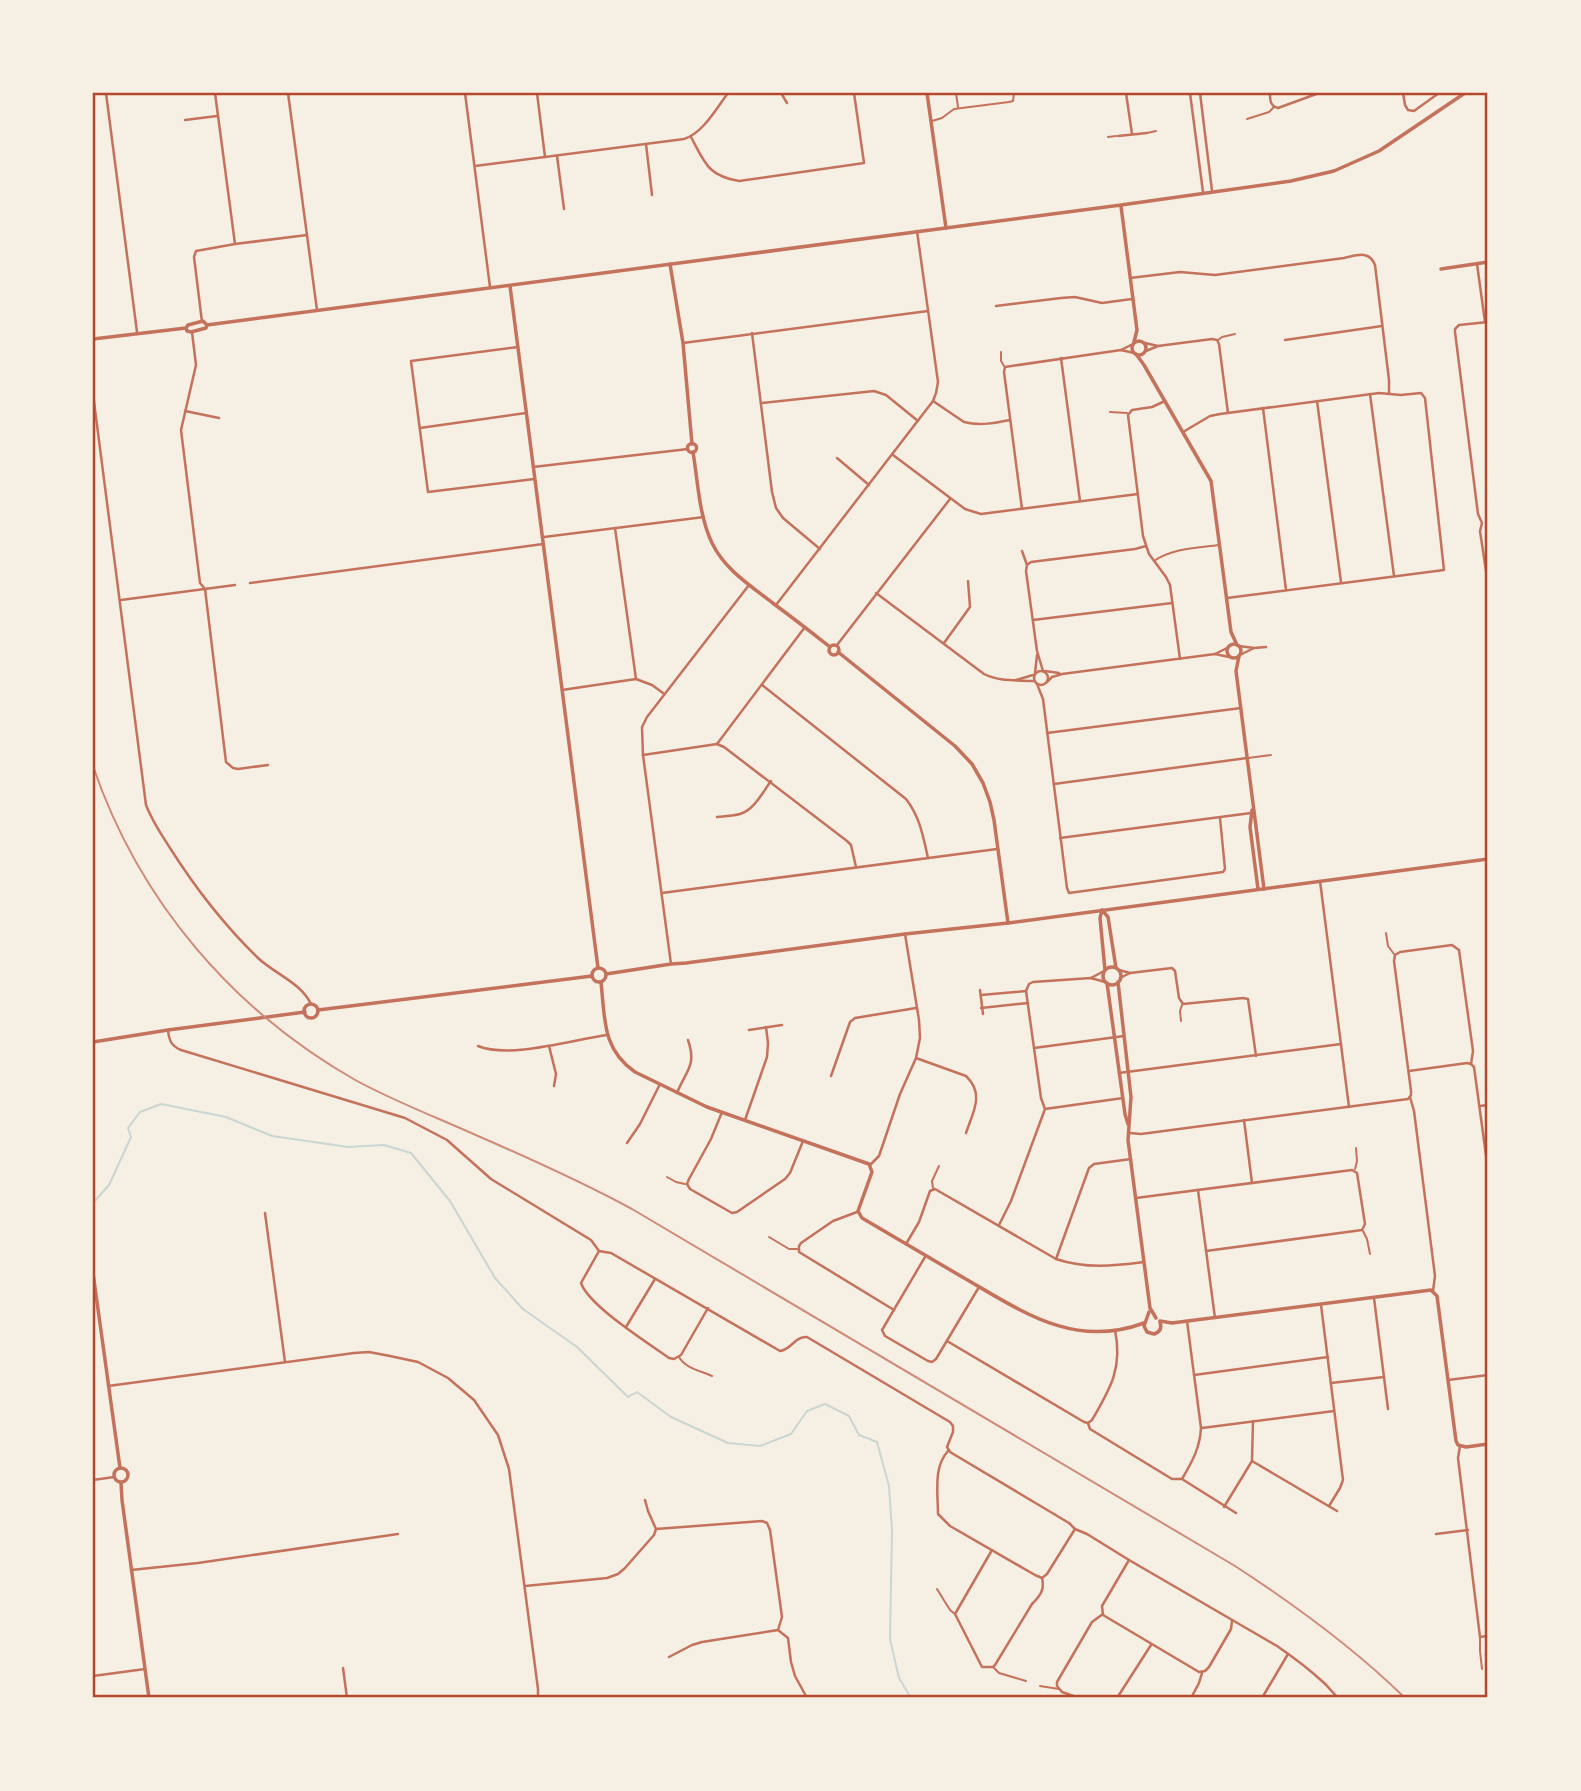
<svg xmlns="http://www.w3.org/2000/svg" width="1581" height="1791" viewBox="0 0 1581 1791" font-family="Arial,sans-serif">
	<style>
		.lines { fill: none; stroke-linecap: round; stroke-linejoin: round }
		.stream { stroke: #c9d6d2; stroke-width: 2 }
		.service { stroke: #c5725c; stroke-width: 2 }
		.minor { stroke: #c5725c; stroke-width: 2.5 }
		.tertiary { stroke: #c5725c; stroke-width: 3.5 }
		.rail { stroke: #cf8b77; stroke-width: 2 }
		.neatline { fill: none; stroke: #b5482f; stroke-width: 2.5 }
	</style>
	<rect width="100%" height="100%" fill="#f6efe4"/>
	<g class="lines">
		<polyline class="stream" points="93,1203 109,1185 131,1137 128,1128 140,1112 161,1104 226,1117 272,1136 348,1147 384,1145 411,1153 450,1201 495,1278 523,1309 577,1347 628,1397 637,1392 671,1417 728,1443 760,1446 791,1434 807,1411 825,1404 849,1416 859,1435 877,1442 889,1486 892,1530 890,1639 899,1678 911,1698"/>
		<g class="service">
			<polyline points="956,93 958,107"/>
			<polyline points="1247,119 1269,112 1274,107"/>
			<polyline points="932,121 942,118 954,109 1009,102 1013,101 1014,93"/>
			<polyline points="1147,133 1156,131"/>
			<polyline points="1108,137 1116,136"/>
			<polyline points="1218,340 1222,337 1235,334"/>
			<polyline points="1001,352 1001,361 1004,366"/>
			<polyline points="1110,412 1127,413"/>
			<path d="M 1154,561 C 1173,548 1197,548 1219,545"/>
			<polyline points="1248,758 1271,755"/>
			<polyline points="1386,933 1388,946 1394,954"/>
			<polyline points="1181,1021 1180,1011 1182,1005"/>
			<polyline points="1355,1169 1357,1161 1356,1148"/>
			<polyline points="667,1177 676,1182 685,1184"/>
			<polyline points="933,1188 932,1181 939,1166"/>
			<polyline points="1363,1231 1367,1239 1370,1254"/>
			<polyline points="769,1237 789,1249 797,1249"/>
			<path d="M 679,1357 C 685,1368 701,1371 712,1376"/>
			<polyline points="937,1589 950,1610 955,1614"/>
			<polyline points="1480,1638 1480,1651 1482,1669"/>
			<polyline points="993,1667 999,1673 1026,1681"/>
			<polyline points="1040,1686 1059,1689"/>
		</g>
		<g class="minor">
			<polyline points="106,93 137,332"/>
			<polyline points="215,93 235,244"/>
			<polyline points="288,93 317,310"/>
			<polyline points="465,93 490,287"/>
			<polyline points="537,93 545,157"/>
			<polyline points="781,93 787,103"/>
			<polyline points="1126,93 1132,134"/>
			<polyline points="1190,93 1203,192"/>
			<polyline points="1200,93 1212,191"/>
			<path d="M 1270,93 C 1270,100 1270,106 1278,108 L 1319,93"/>
			<polyline points="1403,93 1405,105 1408,110 1414,111 1439,93"/>
			<polyline points="185,120 217,116"/>
			<polyline points="1118,136 1147,133"/>
			<path d="M 691,137 C 705,163 708,176 739,181 L 864,163 L 854,93"/>
			<polyline points="646,144 652,195"/>
			<polyline points="557,156 564,209"/>
			<path d="M 475,166 L 684,139 C 703,133 716,109 728,93"/>
			<polyline points="1477,264 1485,322"/>
			<path d="M 1130,278 L 1180,272 L 1215,275 L 1344,258 C 1357,255 1369,250 1375,265 L 1389,380 L 1389,394"/>
			<polyline points="996,306 1061,298 1075,297 1102,303 1132,299"/>
			<polyline points="202,322 194,257 196,251 235,244 307,235"/>
			<polyline points="1488,322 1459,325 1455,329 1455,332 1478,514 1482,523 1480,531 1488,584"/>
			<polyline points="192,332 196,365 181,430 200,583 205,589 226,762 233,768 238,769 268,765"/>
			<polyline points="752,333 772,492 776,508 783,518 820,549"/>
			<polyline points="1285,340 1382,326"/>
			<polyline points="683,343 928,311"/>
			<polyline points="1145,343 1158,346"/>
			<polyline points="518,347 411,361 428,492 534,479"/>
			<polyline points="1121,350 1133,344"/>
			<polyline points="1146,351 1158,346 1212,339 1217,340 1219,344 1228,413"/>
			<polyline points="1061,358 1080,501"/>
			<path d="M 93,394 L 146,805 C 152,821 161,834 170,848 C 196,889 223,924 258,958 C 275,974 300,982 311,1004"/>
			<polyline points="1370,394 1394,576"/>
			<path d="M 933,401 L 964,422 C 980,426 995,423 1010,420"/>
			<polyline points="1165,401 1152,407 1132,410 1128,415 1143,536 1149,554 1166,577 1170,585 1180,659"/>
			<polyline points="1317,401 1341,582"/>
			<polyline points="761,403 874,391 886,395 918,421"/>
			<polyline points="1263,408 1286,590"/>
			<polyline points="185,411 219,418"/>
			<polyline points="420,428 526,413"/>
			<polyline points="1183,432 1210,416 1220,414 1379,393 1401,395 1421,393 1425,398 1444,570 1227,598"/>
			<polyline points="893,455 965,509 981,514 1138,494"/>
			<polyline points="837,458 869,485"/>
			<polyline points="533,467 688,449"/>
			<polyline points="1022,509 1004,372 1005,367 1121,350 1134,353"/>
			<polyline points="615,528 636,679"/>
			<polyline points="544,537 704,517"/>
			<polyline points="1022,551 1027,565"/>
			<polyline points="250,583 543,544"/>
			<path d="M 876,593 L 984,674 C 1000,682 1017,680 1034,681"/>
			<polyline points="121,600 235,585"/>
			<polyline points="776,605 933,401 936,393 938,382 917,231"/>
			<polyline points="1033,620 1172,603"/>
			<polyline points="944,643 970,607 968,581"/>
			<polyline points="837,645 950,499"/>
			<polyline points="1239,646 1254,648 1266,647"/>
			<polyline points="1215,654 1227,648"/>
			<polyline points="1240,655 1254,648"/>
			<circle cx="1041" cy="678" r="7"/>
			<polyline points="1043,671 1037,651 1026,571 1027,565 1031,562 1135,549 1146,546"/>
			<polyline points="1045,671 1059,673"/>
			<polyline points="1035,673 1037,655"/>
			<polyline points="1016,680 1033,675"/>
			<polyline points="1047,682 1052,677 1062,674 1215,654 1229,657"/>
			<polyline points="1037,684 1043,699 1067,888 1069,893 1223,872 1225,869 1220,818"/>
			<path d="M 762,685 L 906,799 C 920,817 923,836 928,858"/>
			<polyline points="562,690 636,679 652,685 663,693"/>
			<polyline points="1047,733 1241,708"/>
			<polyline points="717,744 805,627"/>
			<polyline points="643,755 717,744 724,747 847,841 851,845 856,867"/>
			<polyline points="1054,784 1247,758"/>
			<path d="M 717,817 C 724,816 733,816 740,814 C 754,810 763,792 771,781"/>
			<polyline points="1060,838 1251,813"/>
			<polyline points="1320,881 1349,1107"/>
			<polyline points="662,893 997,849"/>
			<polyline points="671,964 643,755 642,727 647,717 749,585"/>
			<polyline points="1119,970 1130,973"/>
			<polyline points="1091,978 1104,971"/>
			<polyline points="1120,978 1130,973 1172,968 1175,971 1179,998 1183,1004 1243,998 1248,999 1256,1056"/>
			<polyline points="980,990 983,1014"/>
			<polyline points="981,995 1026,991"/>
			<polyline points="981,1008 1028,1003"/>
			<path d="M 168,1030 C 169,1040 171,1046 181,1050 L 405,1118 L 447,1140 L 491,1179 L 591,1240 L 599,1251 L 611,1253 L 780,1351 C 791,1350 795,1336 807,1337 L 950,1422 L 953,1426 L 953,1432 L 947,1447 L 950,1452 L 1069,1523 L 1075,1529 L 1087,1534 L 1129,1560 L 1277,1646 C 1293,1657 1309,1669 1323,1682 C 1329,1687 1333,1694 1339,1698"/>
			<polyline points="749,1030 782,1025"/>
			<path d="M 478,1046 C 510,1059 572,1040 607,1035"/>
			<polyline points="549,1046 556,1074 554,1086"/>
			<polyline points="1034,1048 1124,1036"/>
			<path d="M 916,1058 L 966,1076 C 985,1094 973,1112 966,1133"/>
			<polyline points="1409,1071 1467,1063 1471,1064 1474,1067 1488,1170"/>
			<polyline points="1119,1073 1341,1044"/>
			<polyline points="831,1076 850,1022 855,1018 916,1008"/>
			<path d="M 677,1093 C 686,1070 697,1066 688,1040"/>
			<polyline points="1410,1097 1414,1111 1435,1276 1433,1291"/>
			<polyline points="1480,1106 1488,1105"/>
			<polyline points="1045,1109 1041,1098 1026,991 1029,984 1033,982 1091,978 1105,982"/>
			<polyline points="722,1112 711,1139 689,1179 687,1184 690,1189 732,1213 737,1212 785,1179 790,1173 803,1141"/>
			<polyline points="745,1120 767,1057 768,1043 766,1027"/>
			<polyline points="1244,1120 1252,1183"/>
			<polyline points="1130,1133 1141,1134 1408,1099 1411,1095 1411,1091 1394,961 1395,955 1400,952 1452,945 1459,950 1473,1051 1471,1064"/>
			<polyline points="627,1143 640,1124 660,1084"/>
			<polyline points="870,1165 879,1156 900,1094 916,1058 920,1038 919,1020 905,934"/>
			<polyline points="1198,1190 1215,1318"/>
			<polyline points="1136,1198 1352,1170 1357,1173 1365,1224 1362,1230 1206,1251"/>
			<polyline points="857,1212 833,1221 801,1243 799,1246 799,1252 894,1310"/>
			<polyline points="265,1213 285,1362"/>
			<polyline points="999,1225 1011,1201 1045,1109 1123,1098"/>
			<path d="M 906,1244 L 919,1222 L 930,1191 L 935,1189 L 1056,1259 C 1086,1269 1113,1266 1144,1262"/>
			<path d="M 599,1251 L 581,1283 C 589,1306 647,1342 669,1358 L 674,1359 L 681,1355 L 708,1308"/>
			<polyline points="925,1257 882,1330 885,1336 928,1361 932,1362 936,1359 979,1287"/>
			<polyline points="1056,1259 1089,1168 1094,1164 1131,1159"/>
			<polyline points="1374,1298 1388,1409"/>
			<polyline points="1321,1305 1343,1480 1340,1488 1329,1506"/>
			<path d="M 1187,1321 L 1201,1428 C 1200,1448 1192,1462 1182,1479 L 1236,1513"/>
			<polyline points="626,1327 655,1279"/>
			<polyline points="947,1341 1084,1422 1088,1423"/>
			<polyline points="1194,1375 1328,1357"/>
			<polyline points="1448,1380 1488,1375"/>
			<polyline points="1331,1383 1384,1377"/>
			<polyline points="108,1386 354,1353 369,1352 390,1356 418,1362 448,1378 474,1400 498,1435 509,1469 538,1689 538,1698"/>
			<polyline points="1088,1423 1090,1429 1172,1479 1181,1479"/>
			<path d="M 1088,1423 L 1092,1420 C 1110,1389 1123,1368 1115,1330"/>
			<polyline points="1202,1428 1334,1411"/>
			<polyline points="1460,1446 1458,1458 1480,1637 1488,1636"/>
			<path d="M 948,1451 C 933,1467 938,1494 938,1514 L 950,1526 L 1035,1575 L 1042,1578 L 1047,1574 L 1075,1529"/>
			<polyline points="1252,1461 1337,1511"/>
			<polyline points="93,1480 114,1477"/>
			<polyline points="645,1500 648,1511 656,1529"/>
			<polyline points="1224,1507 1252,1461 1253,1421"/>
			<polyline points="1436,1534 1468,1530"/>
			<path d="M 992,1550 L 955,1614 L 982,1667 L 993,1667 L 995,1665 L 1032,1604 C 1040,1596 1045,1590 1042,1578"/>
			<polyline points="1129,1560 1102,1606 1103,1615 1199,1672 1205,1671 1209,1667 1231,1629 1232,1621"/>
			<polyline points="131,1570 198,1563 398,1534"/>
			<polyline points="525,1586 607,1578 618,1574 625,1568 654,1535 656,1529 762,1521 767,1523 770,1530 782,1617 778,1630 788,1638 791,1662 795,1676 807,1698"/>
			<polyline points="669,1657 692,1645 702,1642 778,1630"/>
			<polyline points="343,1668 347,1698"/>
			<polyline points="93,1676 145,1669"/>
			<polyline points="1079,1698 1062,1692 1057,1686 1057,1682 1092,1622 1103,1614"/>
			<polyline points="1117,1698 1151,1645"/>
			<polyline points="1191,1698 1199,1683 1202,1673"/>
			<polyline points="1262,1698 1288,1654"/>
		</g>
		<g class="tertiary">
			<polyline points="927,93 946,228"/>
			<polyline points="1121,206 1137,330 1134,342"/>
			<polyline points="670,264 683,343 692,444"/>
			<polyline points="1441,269 1488,262"/>
			<polyline points="510,286 598,968"/>
			<polyline points="207,325 1121,205 1291,181 1334,171 1379,151 1465,93"/>
			<polyline points="93,339 186,328 188,325 203,321 207,325 206,328 191,332 187,331 186,328"/>
			<circle cx="1139" cy="348" r="7"/>
			<polyline points="1136,354 1144,365 1211,481 1231,632 1237,645"/>
			<circle cx="692" cy="448" r="4.5"/>
			<path d="M 693,452 C 698,482 699,516 712,543 C 725,570 751,586 774,604 C 793,618 811,632 830,647"/>
			<circle cx="1234" cy="651" r="7"/>
			<circle cx="834" cy="650" r="5"/>
			<polyline points="838,652 955,746 972,764 983,783 990,802 994,820 1008,923"/>
			<polyline points="1239,656 1236,671 1264,889"/>
			<polyline points="1252,810 1250,827 1258,889"/>
			<polyline points="1102,910 1108,917 1116,968"/>
			<polyline points="1102,910 1100,918 1105,970"/>
			<circle cx="1112" cy="976" r="9"/>
			<circle cx="599" cy="975" r="7"/>
			<polyline points="606,974 671,964 686,963 905,934 1008,923 1488,859"/>
			<path d="M 601,982 C 605,1019 602,1049 635,1072 L 707,1107 L 869,1164 L 872,1172 L 858,1211 L 862,1218 C 896,1238 930,1258 964,1278 C 1023,1312 1074,1349 1144,1323"/>
			<polyline points="1118,982 1131,1097 1128,1140 1150,1308 1156,1318"/>
			<polyline points="1107,983 1125,1114 1128,1124"/>
			<circle cx="311" cy="1011" r="7"/>
			<polyline points="318,1010 592,976"/>
			<polyline points="93,1042 168,1030 305,1012"/>
			<polyline points="93,1273 120,1468"/>
			<path d="M 1149,1312 L 1144,1326 L 1147,1332 L 1154,1334 C 1160,1332 1162,1328 1160,1322"/>
			<polyline points="1160,1321 1172,1323 1431,1290 1437,1296 1456,1441 1458,1445 1466,1447 1488,1444"/>
			<circle cx="121" cy="1475" r="7"/>
			<polyline points="121,1483 122,1500 149,1698"/>
		</g>
		<path class="rail" d="M 93,766 C 139,901 233,1011 357,1081 C 396,1102 438,1118 478,1136 C 531,1159 582,1182 632,1209 L 1235,1566 C 1295,1605 1354,1648 1405,1698"/>
	</g>
	<rect width="1581" height="1791" fill="none" stroke="#f6efe4" stroke-width="189"/>
	<rect x="94" y="94" width="1392" height="1602" class="neatline"/>
</svg>
